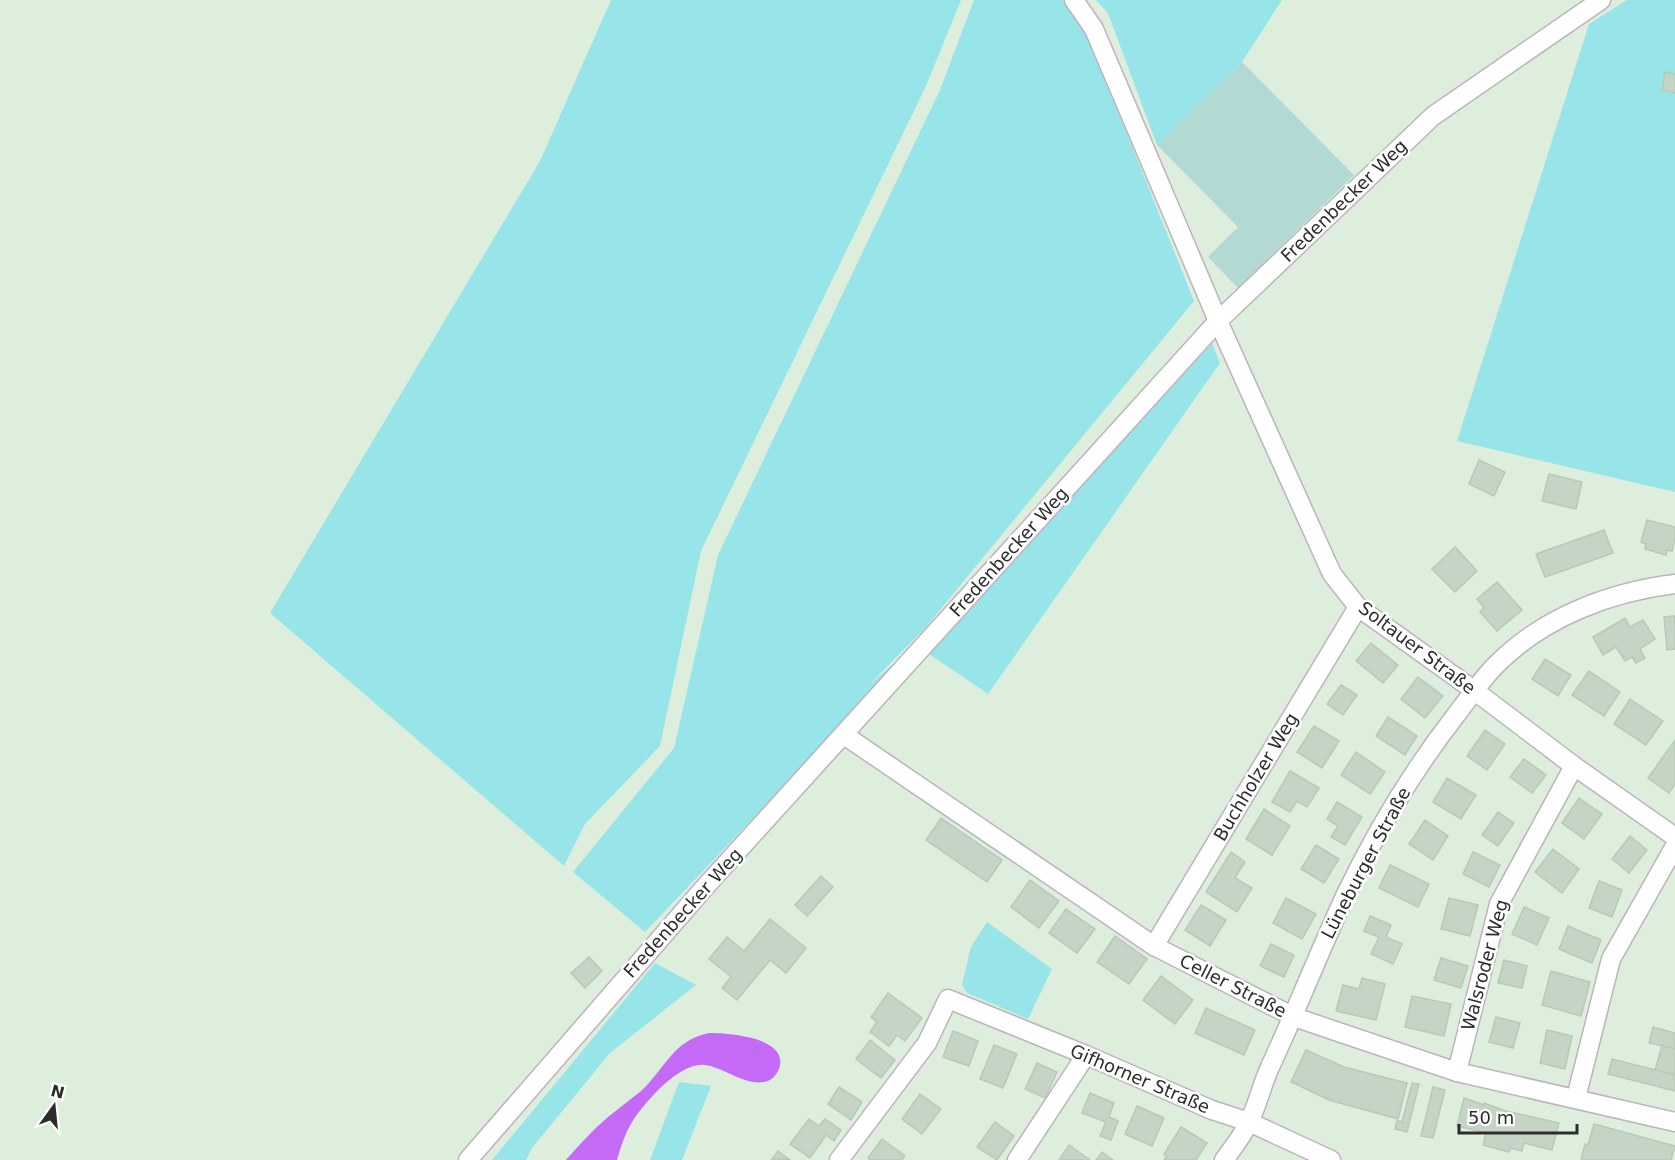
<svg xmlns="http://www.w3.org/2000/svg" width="1675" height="1160" viewBox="0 0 1675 1160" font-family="'DejaVu Sans',sans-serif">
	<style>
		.green { fill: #97e5e8 }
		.cemetery { fill: #b3d9d5 }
		.water { fill: #c46af6 }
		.building { fill: #c6d4c6; stroke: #b7cab7; stroke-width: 1.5 }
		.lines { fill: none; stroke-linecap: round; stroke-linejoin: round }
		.minor-casing { stroke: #c0b1be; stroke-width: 21 }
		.minor { stroke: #fff; stroke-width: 18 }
		.labels { text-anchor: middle; stroke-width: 5; stroke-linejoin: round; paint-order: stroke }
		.street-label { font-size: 18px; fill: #2c2c2c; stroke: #fff }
	</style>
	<rect width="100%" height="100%" fill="#deeedd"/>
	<g class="green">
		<polygon points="611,0 961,0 926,86 701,551 660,746 585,824 564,866 270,613 540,161"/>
		<polygon points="974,0 1065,0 1089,39 1194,301 926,627 868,686 928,634 645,932 573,872 674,748 718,555 940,90"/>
		<polygon points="1096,0 1282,0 1242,62 1157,145 1108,13"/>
		<polygon points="1627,0 1675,0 1675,492 1457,441 1589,24"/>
		<polygon points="1212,343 1220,363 988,694 929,654"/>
		<polygon points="987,922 1052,969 1028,1019 967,993 962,984 971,947"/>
		<polygon points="655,963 696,985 610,1053 532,1148 526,1160 492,1160"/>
		<polygon points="679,1082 711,1086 682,1160 650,1160"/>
	</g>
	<polygon class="cemetery" points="1242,62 1354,175 1238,288 1208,257 1238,227 1157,145"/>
	<path class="water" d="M 709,1033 C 728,1033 785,1037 780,1065 C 779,1071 775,1077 770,1080 C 750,1090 724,1067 705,1065 C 680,1061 644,1103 632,1122 C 625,1134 621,1146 617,1160 L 566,1160 C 579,1145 593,1130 608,1117 C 619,1108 630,1100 641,1091 C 666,1068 672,1041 709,1033 Z"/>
	<g class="building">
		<polygon points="1665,72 1675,74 1675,93 1662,90"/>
		<polygon points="1479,460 1505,472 1494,496 1469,484"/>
		<polygon points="1549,474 1582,482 1576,509 1542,501"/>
		<polygon points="1647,520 1675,527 1675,539 1672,551 1667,550 1666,555 1645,549 1646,544 1641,542"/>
		<polygon points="1604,530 1613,553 1545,577 1536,554"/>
		<polygon points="1455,547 1477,571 1455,592 1432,569"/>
		<polygon points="1497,582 1522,610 1497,631 1480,612 1484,608 1477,599"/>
		<polygon points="1675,616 1675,649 1667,650 1664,617"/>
		<polygon points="1625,618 1630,627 1643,620 1655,639 1640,649 1645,658 1636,663 1632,657 1625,661 1616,647 1603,655 1593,637"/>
		<polygon points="1371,643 1398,665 1383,683 1356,661"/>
		<polygon points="1545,659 1571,675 1558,696 1532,679"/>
		<polygon points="1589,671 1620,692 1604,716 1572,695"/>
		<polygon points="1418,677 1443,696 1425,718 1401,699"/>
		<polygon points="1341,685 1357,695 1343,715 1327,704"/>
		<polygon points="1630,699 1663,721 1646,745 1614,724"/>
		<polygon points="1388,717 1417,736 1405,755 1376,736"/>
		<polygon points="1314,726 1339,741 1322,768 1297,752"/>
		<polygon points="1485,730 1505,744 1487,770 1467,756"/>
		<polygon points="1675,740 1675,784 1669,793 1648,778"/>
		<polygon points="1356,752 1385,772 1370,794 1341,775"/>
		<polygon points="1524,759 1546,775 1532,793 1510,777"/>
		<polygon points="1290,771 1319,788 1307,807 1297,801 1290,812 1272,802"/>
		<polygon points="1447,778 1476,795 1461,819 1433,802"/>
		<polygon points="1579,798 1602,814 1584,839 1562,823"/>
		<polygon points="1337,802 1362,817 1345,845 1331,837 1338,826 1327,819"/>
		<polygon points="1264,809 1290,826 1272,855 1246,839"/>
		<polygon points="1498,812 1514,823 1498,846 1482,835"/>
		<polygon points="941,818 1002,860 987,882 926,840"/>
		<polygon points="1425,820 1448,836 1433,860 1409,844"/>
		<polygon points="1630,836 1647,850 1629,873 1612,859"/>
		<polygon points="1316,845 1339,859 1324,883 1301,869"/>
		<polygon points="1553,849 1579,869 1562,893 1535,872"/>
		<polygon points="1231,852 1245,862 1235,878 1252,888 1237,912 1206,892"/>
		<polygon points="1473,852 1500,865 1489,887 1463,874"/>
		<polygon points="1390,865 1429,884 1418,907 1379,888"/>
		<polygon points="821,876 833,887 807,916 795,905"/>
		<polygon points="1030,880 1059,901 1039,928 1011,907"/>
		<polygon points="1599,881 1622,890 1612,917 1589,908"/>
		<polygon points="1286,898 1316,914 1302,939 1273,923"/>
		<polygon points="1449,898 1478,905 1470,936 1441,929"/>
		<polygon points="1201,905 1226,920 1210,946 1185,930"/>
		<polygon points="1524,907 1549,918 1537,945 1512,934"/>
		<polygon points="1066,909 1095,929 1077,953 1049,933"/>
		<polygon points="1370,916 1391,925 1386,937 1402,944 1393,964 1371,954 1379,937 1364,931"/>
		<polygon points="770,919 806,948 786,973 770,960 737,1000 722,988 731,977 709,959 727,937 744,951"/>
		<polygon points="1568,926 1601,940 1592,963 1559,949"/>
		<polygon points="1115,936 1147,959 1129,984 1097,962"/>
		<polygon points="1271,944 1294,955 1284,977 1260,966"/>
		<polygon points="589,957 602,971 585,988 571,973"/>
		<polygon points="1441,958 1468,966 1461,988 1434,980"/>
		<polygon points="1504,960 1527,966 1522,988 1498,983"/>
		<polygon points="1551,971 1590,982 1581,1016 1542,1005"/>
		<polygon points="1161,976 1193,1000 1175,1024 1143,1000"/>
		<polygon points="1362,978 1385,984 1376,1020 1336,1011 1343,985 1359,989"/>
		<polygon points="888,993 922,1018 905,1041 897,1035 889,1046 870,1032 877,1022 871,1017"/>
		<polygon points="1412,996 1451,1004 1444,1036 1405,1027"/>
		<polygon points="1206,1008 1255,1030 1244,1055 1195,1033"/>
		<polygon points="1496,1017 1520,1023 1513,1048 1489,1042"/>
		<polygon points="1653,1027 1675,1033 1675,1049 1649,1043"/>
		<polygon points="1547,1030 1572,1036 1565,1069 1540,1063"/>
		<polygon points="953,1031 978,1041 969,1066 943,1057"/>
		<polygon points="870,1040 895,1060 881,1078 856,1059"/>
		<polygon points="994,1045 1017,1054 1003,1088 980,1079"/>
		<polygon points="1662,1046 1675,1049 1675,1075 1655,1070"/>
		<polygon points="1306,1050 1344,1067 1407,1083 1398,1119 1329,1100 1291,1082"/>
		<polygon points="1612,1059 1675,1075 1675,1091 1608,1074"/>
		<polygon points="1037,1063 1057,1072 1045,1098 1025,1089"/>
		<polygon points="1412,1083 1419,1084 1407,1132 1395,1129 1397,1121 1402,1122"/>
		<polygon points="839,1087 862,1102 851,1120 828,1104"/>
		<polygon points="1433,1087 1445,1090 1433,1138 1421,1136"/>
		<polygon points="1090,1093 1114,1103 1109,1117 1118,1121 1111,1140 1100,1136 1106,1122 1082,1113"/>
		<polygon points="920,1094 941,1109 922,1134 902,1119"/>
		<polygon points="1464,1098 1484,1105 1484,1103 1506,1111 1559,1123 1552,1150 1524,1143 1522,1151 1511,1148 1509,1152 1483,1145 1486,1133 1457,1126"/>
		<polygon points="1137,1106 1164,1118 1152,1146 1125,1134"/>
		<polygon points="809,1119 819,1126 825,1119 841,1130 834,1141 826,1135 810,1158 790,1144"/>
		<polygon points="995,1122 1014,1136 997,1160 977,1147"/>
		<polygon points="1594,1124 1675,1146 1671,1160 1581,1160 1585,1144 1588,1145"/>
		<polygon points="1181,1127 1207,1143 1196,1160 1164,1160 1167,1156 1164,1154"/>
		<polygon points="882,1139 905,1156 902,1160 870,1160 868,1158"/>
		<polygon points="1069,1145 1090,1160 1059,1160"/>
		<polygon points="778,1151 790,1160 772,1159"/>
		<polygon points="1102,1152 1113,1160 1096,1160"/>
	</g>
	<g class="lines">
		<defs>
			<g id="minor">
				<polyline points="1074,0 1094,29 1218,321 1332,574 1358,607 1475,691 1574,766 1675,837"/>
				<polyline points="844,735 1154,946 1294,1017 1457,1072 1675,1122"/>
				<polyline points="1154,946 1358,607"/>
				<polyline points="1457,1072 1499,904 1574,766"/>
				<polyline points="1576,1098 1611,959 1675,846"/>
				<polyline points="468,1160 705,887 1218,321 1433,116 1601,0"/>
				<polyline points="839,1160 927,1043 948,999 1086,1055 1212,1110 1249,1122 1331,1160"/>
				<polyline points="1017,1160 1086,1055"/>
				<path d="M 1224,1160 C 1233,1148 1243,1135 1249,1122 C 1258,1104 1262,1084 1270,1067 C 1297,1009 1320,950 1347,892 C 1377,830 1414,769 1456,715 C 1470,697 1483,677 1499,662 C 1546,616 1611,592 1675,584"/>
			</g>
		</defs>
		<use href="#minor" class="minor-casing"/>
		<use href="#minor" class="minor"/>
	</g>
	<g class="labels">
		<g class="street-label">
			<text transform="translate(1344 201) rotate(-44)" y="6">Fredenbecker Weg</text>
			<text transform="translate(1009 552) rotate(-48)" y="6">Fredenbecker Weg</text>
			<text transform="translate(1417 648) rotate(37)" y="6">Soltauer Straße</text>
			<text transform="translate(1256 777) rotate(-59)" y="6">Buchholzer Weg</text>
			<text transform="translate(1366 863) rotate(-62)" y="6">Lüneburger Straße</text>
			<text transform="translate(683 913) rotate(-48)" y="6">Fredenbecker Weg</text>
			<text transform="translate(1485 965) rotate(-75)" y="6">Walsroder Weg</text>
			<text transform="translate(1233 986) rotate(27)" y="6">Celler Straße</text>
			<text transform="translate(1140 1079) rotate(23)" y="6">Gifhorner Straße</text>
		</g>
	</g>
	<g transform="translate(54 1106) rotate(15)" stroke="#ffffff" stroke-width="4.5" paint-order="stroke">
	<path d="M0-4.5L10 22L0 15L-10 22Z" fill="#2c2c2c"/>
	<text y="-9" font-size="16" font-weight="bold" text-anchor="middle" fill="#2c2c2c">N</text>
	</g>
	<path d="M1459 1124v9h118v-9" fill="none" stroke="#2c2c2c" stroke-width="3"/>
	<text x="1468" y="1124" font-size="18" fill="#2c2c2c" stroke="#ffffff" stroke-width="4.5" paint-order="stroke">50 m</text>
</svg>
